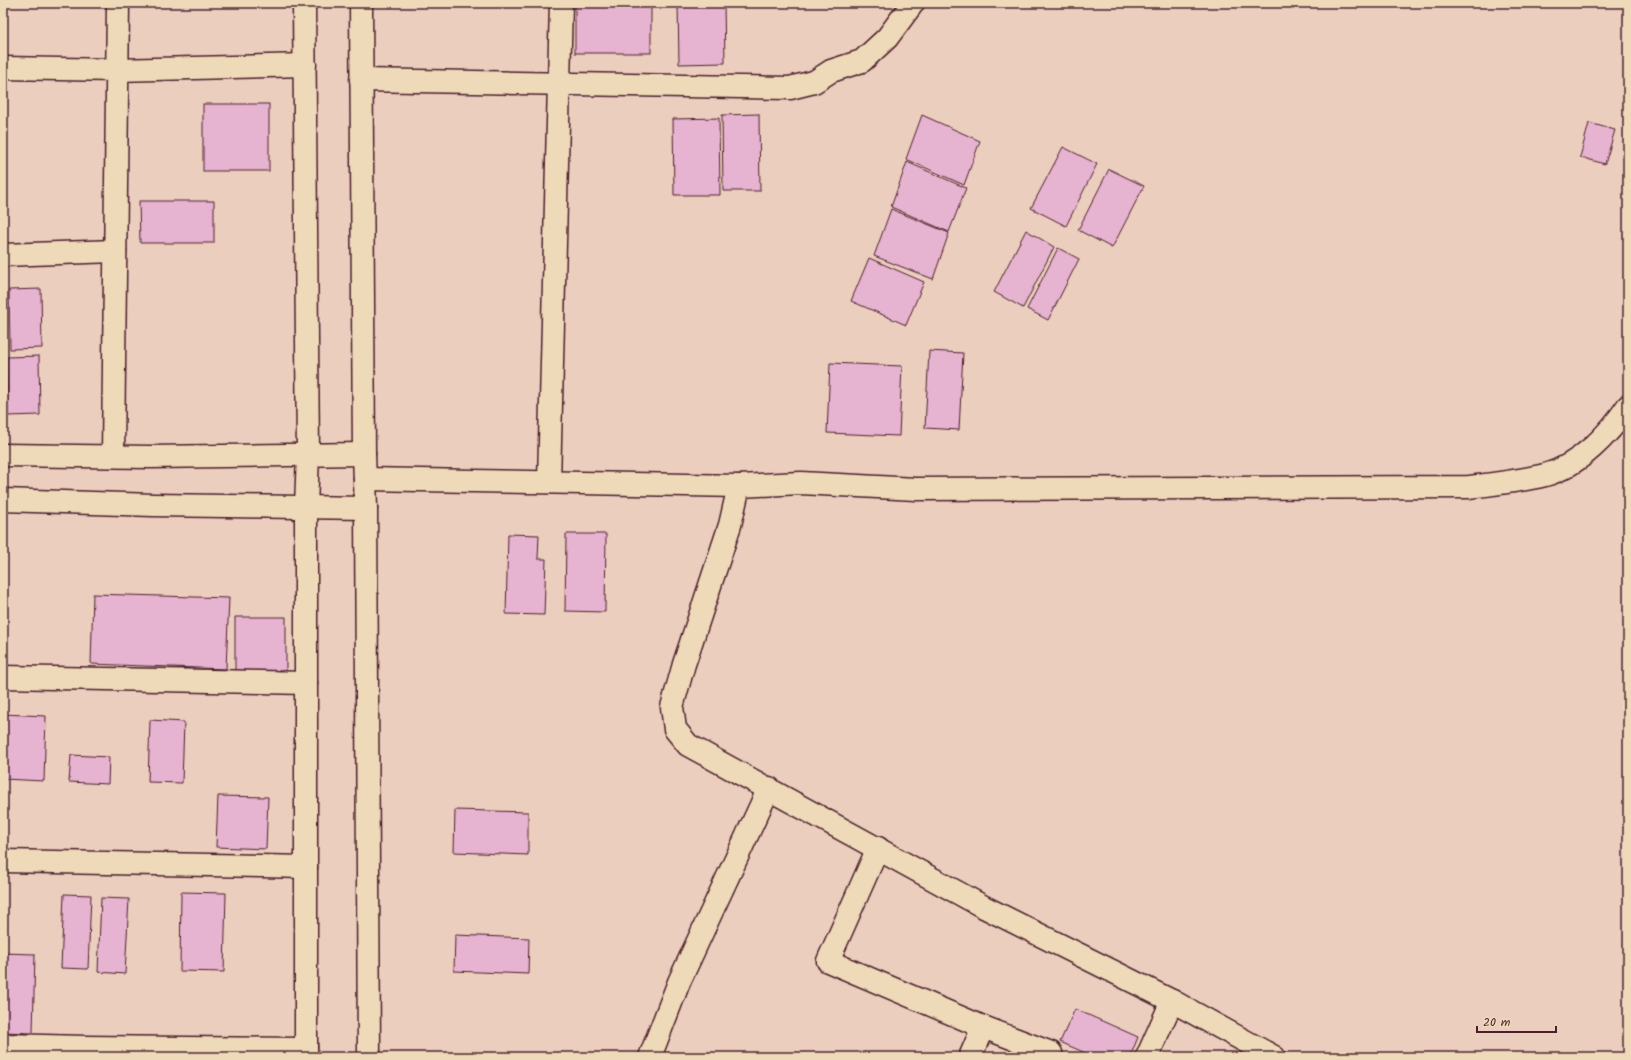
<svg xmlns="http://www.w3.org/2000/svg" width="1631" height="1060" viewBox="0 0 1631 1060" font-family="Kalam,sans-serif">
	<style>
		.building { fill: #e6b3d0; stroke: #4a1f2b }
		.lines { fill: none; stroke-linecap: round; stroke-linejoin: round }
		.minor-casing { stroke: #4a1f2b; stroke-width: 25 }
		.tertiary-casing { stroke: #4a1f2b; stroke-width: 25 }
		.minor { stroke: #eedab8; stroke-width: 22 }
		.tertiary { stroke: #eedab8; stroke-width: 22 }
	</style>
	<rect width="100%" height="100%" fill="#eccebf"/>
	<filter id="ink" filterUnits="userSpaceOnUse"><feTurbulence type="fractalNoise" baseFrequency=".025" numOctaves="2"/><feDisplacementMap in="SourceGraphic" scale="8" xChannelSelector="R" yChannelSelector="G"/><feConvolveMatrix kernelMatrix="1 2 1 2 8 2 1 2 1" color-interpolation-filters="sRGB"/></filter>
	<g filter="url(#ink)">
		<g class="building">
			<rect x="575" y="3" width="76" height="50"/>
			<polygon points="678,3 724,3 725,63 679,64"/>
			<rect x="203" y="104" width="66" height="67"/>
			<polygon points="759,114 760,191 723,191 722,115"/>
			<polygon points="922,115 980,141 964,185 906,159"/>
			<polygon points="719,118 720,195 674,195 673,119"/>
			<polygon points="1589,123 1615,130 1605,164 1580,157"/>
			<polygon points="1063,147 1097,164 1066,226 1031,208"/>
			<polygon points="907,162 966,188 949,232 891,207"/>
			<polygon points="1109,169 1144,186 1112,248 1078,230"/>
			<polygon points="139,201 214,201 214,243 140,243"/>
			<polygon points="891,209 949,233 933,279 874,256"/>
			<polygon points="1026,230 1054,247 1023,308 994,292"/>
			<polygon points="1058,248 1079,259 1048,320 1027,309"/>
			<polygon points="869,258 924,282 906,325 851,301"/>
			<polygon points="41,289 42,348 10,349 9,290"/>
			<polygon points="929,351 963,353 959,430 925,428"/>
			<polygon points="39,356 40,415 8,416 7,357"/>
			<polygon points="830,363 902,366 899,436 827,433"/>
			<polygon points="508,534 539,535 538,559 546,559 544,615 506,614"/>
			<polygon points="566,534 606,534 605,612 565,611"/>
			<polygon points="93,594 229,598 226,669 91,664"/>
			<polygon points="235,617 286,617 286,673 235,674"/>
			<polygon points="3,714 46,716 44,781 3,779"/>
			<polygon points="150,720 184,722 182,783 148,782"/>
			<polygon points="71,755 109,757 108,784 69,782"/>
			<polygon points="218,796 268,797 266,849 216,847"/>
			<polygon points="455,810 528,812 528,855 454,852"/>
			<polygon points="181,892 226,893 224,972 180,971"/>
			<polygon points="64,894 91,895 88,969 61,968"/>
			<polygon points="101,898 129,899 125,974 98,972"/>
			<polygon points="455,935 529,938 528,974 454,971"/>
			<polygon points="3,953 35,954 33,1033 3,1032"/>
			<polygon points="1075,1009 1138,1037 1130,1057 1095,1057 1060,1042"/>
		</g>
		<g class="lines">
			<defs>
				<g id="minor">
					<polyline points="3,68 117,70 305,65"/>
					<polyline points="361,80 790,88 814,82 831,71 862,61 887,38 913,3"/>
					<polyline points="3,255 115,251"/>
					<polyline points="113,456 118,3"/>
					<polyline points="365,479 739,486"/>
					<polyline points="549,482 561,3"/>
					<polyline points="3,677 306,683"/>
					<polyline points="878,848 828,961 983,1027 970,1057"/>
					<polyline points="3,861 306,867"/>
					<polyline points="983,1027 1051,1053"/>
					<polyline points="3,1045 85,1047 299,1049 306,1047"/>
					<polyline points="650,1057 679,982 769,788"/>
					<polyline points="1147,1057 1172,1001"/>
					<path d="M 1274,1057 L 1172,1001 L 984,907 L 688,745 L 675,729 L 672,707 L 684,664 L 730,525 L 739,486 L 801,483 L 916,489 L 1469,487 C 1494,484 1520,481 1545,475 C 1579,466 1609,434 1628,406"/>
				</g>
				<g id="tertiary">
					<polyline points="304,3 308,454 306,507 306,1057"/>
					<polyline points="3,455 150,457 364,454"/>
					<polyline points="3,500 153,505 366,508 364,454 361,3"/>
					<polyline points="366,508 369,1057"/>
				</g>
			</defs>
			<use href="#minor" class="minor-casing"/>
			<use href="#tertiary" class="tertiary-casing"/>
			<use href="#minor" class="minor"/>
			<use href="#tertiary" class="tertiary"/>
		</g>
	</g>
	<rect width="1631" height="1060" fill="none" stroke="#eedab8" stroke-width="16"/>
	<rect x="8" y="8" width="1615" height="1044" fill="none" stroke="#4a1f2b" stroke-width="1.5" filter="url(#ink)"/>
	<path d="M1477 1026v6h79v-6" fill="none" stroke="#4a1f2b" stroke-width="2"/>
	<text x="1483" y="1026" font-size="12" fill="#4a1f2b" stroke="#eedab8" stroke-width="3" paint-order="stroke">20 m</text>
</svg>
